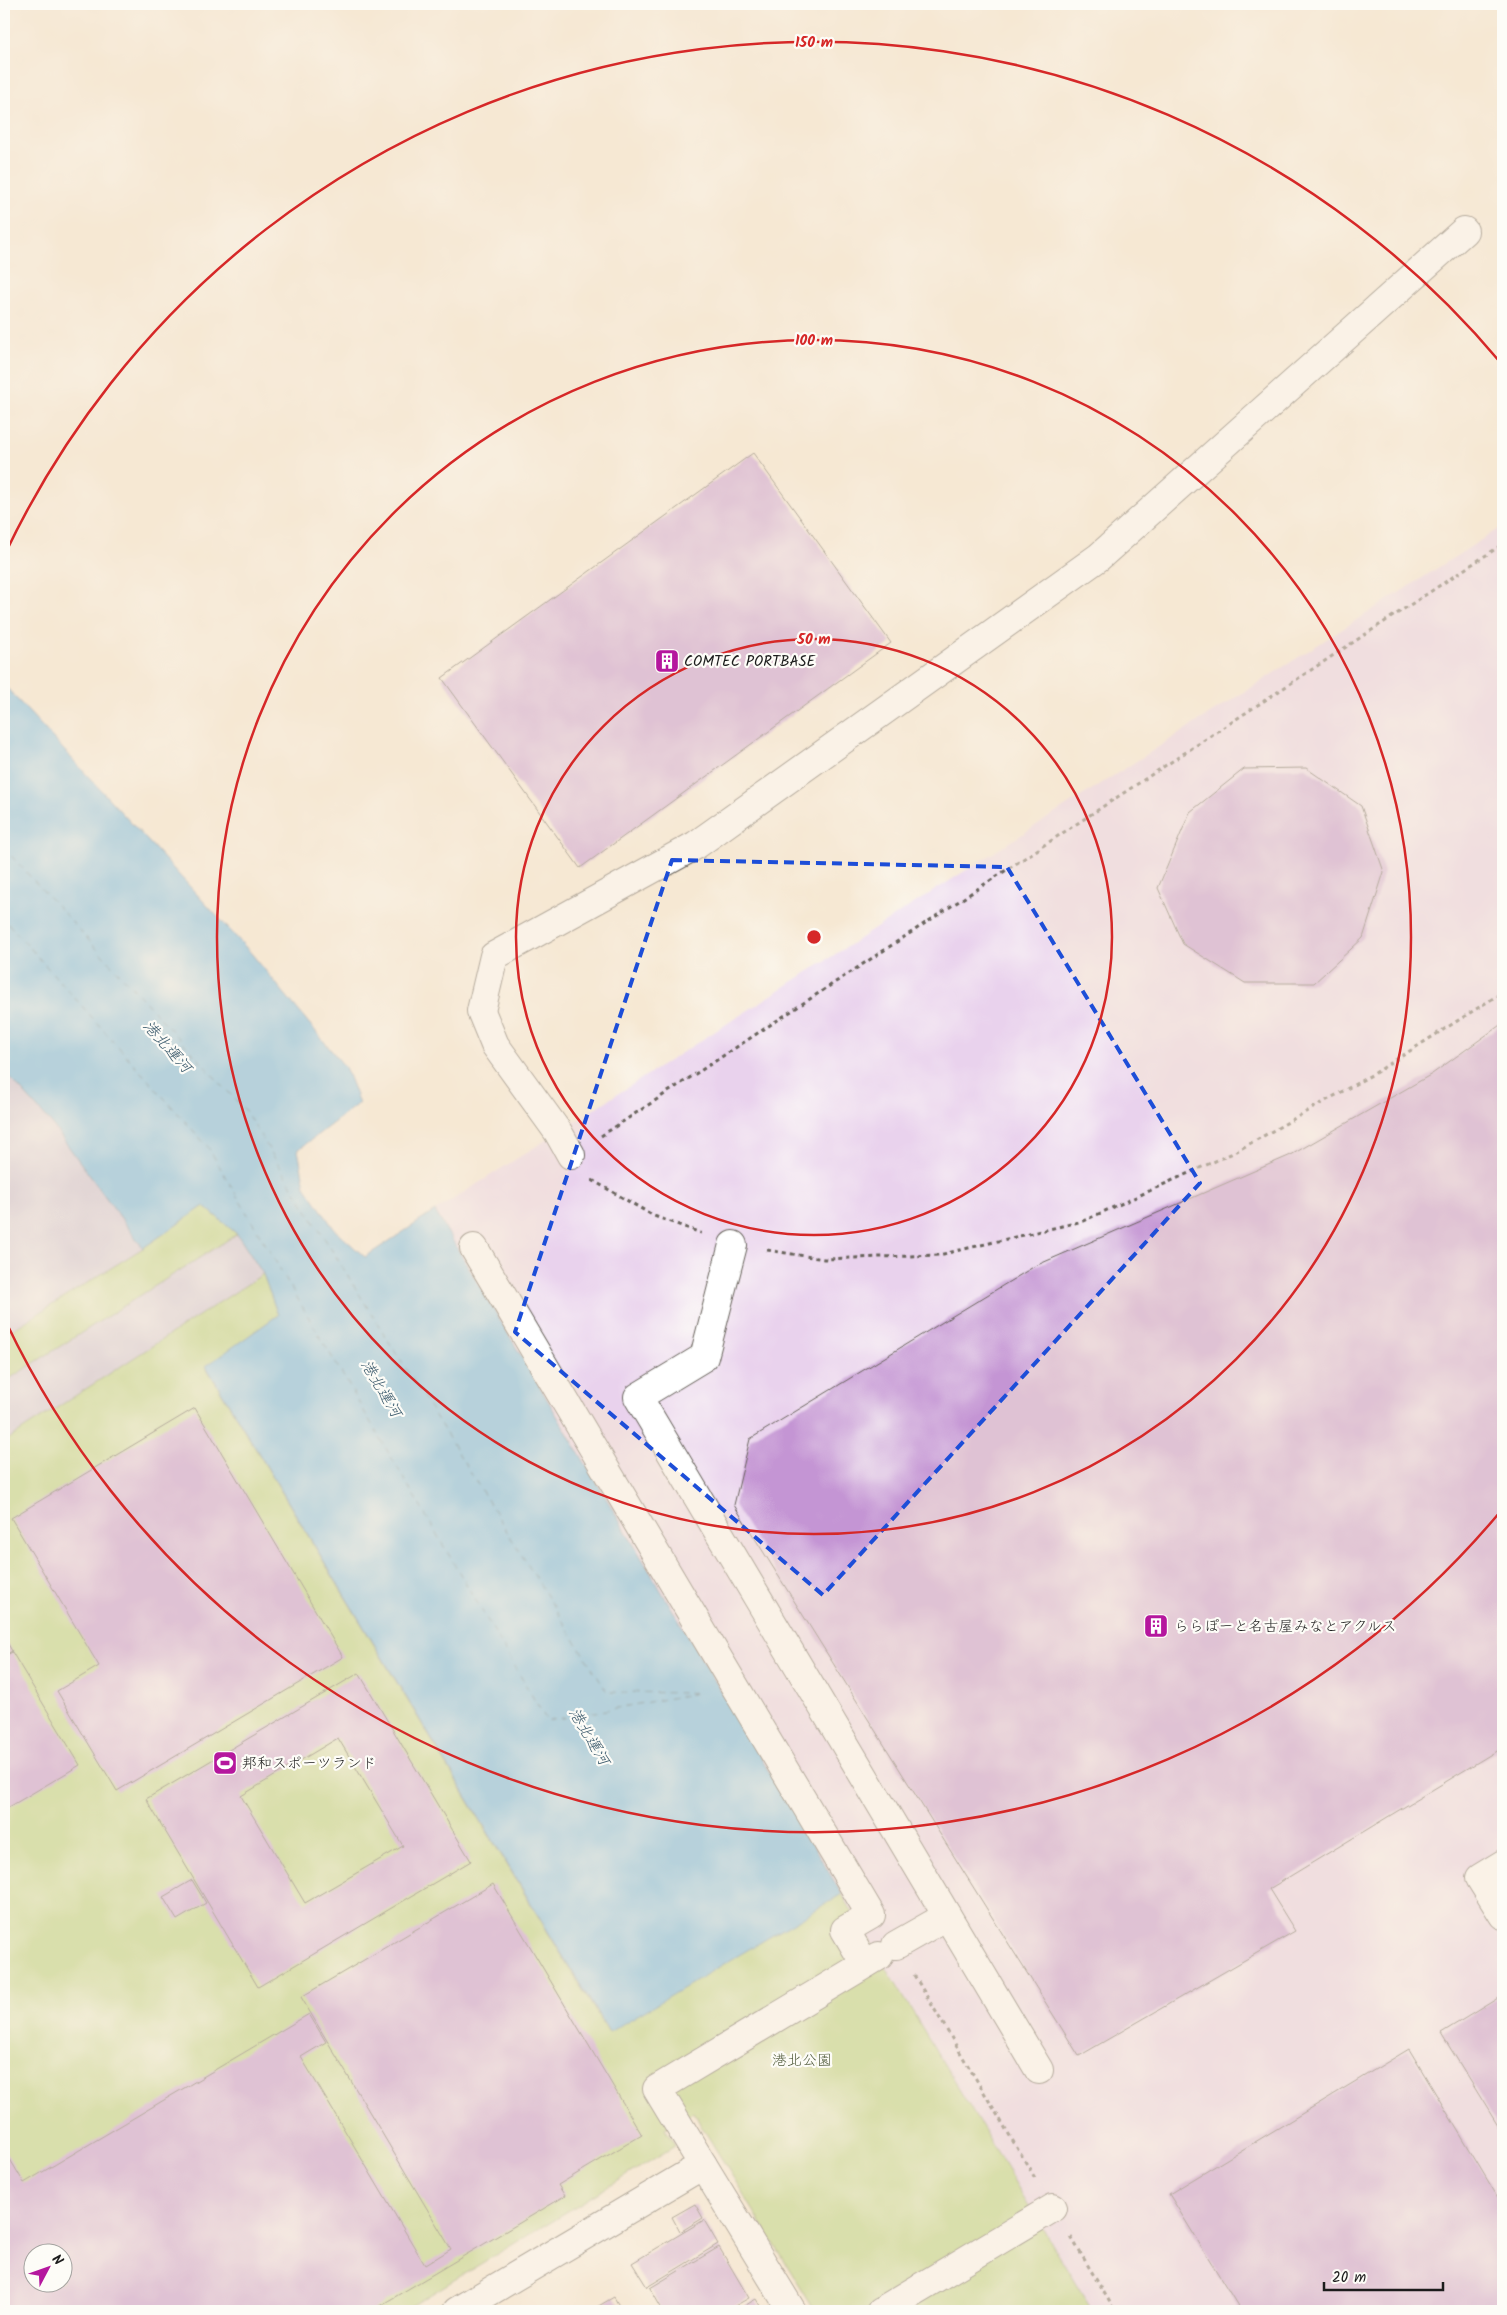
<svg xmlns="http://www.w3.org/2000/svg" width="1507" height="2315" viewBox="0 0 1507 2315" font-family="Kalam,'Klee One',sans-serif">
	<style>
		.built { fill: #e9d2ed }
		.industrial { fill: #c9bfd7 }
		.green { fill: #b7d47b; stroke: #6a784c; fill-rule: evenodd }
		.water { fill: #6ab7e4; stroke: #436a80 }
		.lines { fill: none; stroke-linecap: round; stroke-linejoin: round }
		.ferry { stroke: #3b5a6c; stroke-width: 1; stroke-dasharray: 6 5; stroke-linecap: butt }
		.building { fill: #c495d4; fill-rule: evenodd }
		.minor-casing { stroke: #68635c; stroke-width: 30 }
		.path { stroke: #68635c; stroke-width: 3; stroke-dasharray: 4 4; stroke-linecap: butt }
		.minor { stroke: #fff; stroke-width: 28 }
		.marked { fill: none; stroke: #1d4ed8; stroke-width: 4; stroke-dasharray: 10 6; stroke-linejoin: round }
		.ring { fill: none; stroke: #d62828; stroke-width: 2.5 }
		.labels { text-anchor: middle; stroke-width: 4.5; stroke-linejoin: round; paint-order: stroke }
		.poi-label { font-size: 15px; fill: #1c1c1c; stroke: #fdfcf7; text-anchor: start }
		.park-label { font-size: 15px; fill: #525c3d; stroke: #fdfcf7 }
		.water-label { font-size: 16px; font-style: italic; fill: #3b5a6c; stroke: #fdfcf7 }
		.centre { fill: #d62828; stroke: #fdfcf7; stroke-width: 2.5 }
		.ring-label { font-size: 15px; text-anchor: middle; font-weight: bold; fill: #d62828; stroke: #fdfcf7; stroke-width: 4.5; stroke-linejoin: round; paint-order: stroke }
	</style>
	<rect width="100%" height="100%" fill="#fdfcf7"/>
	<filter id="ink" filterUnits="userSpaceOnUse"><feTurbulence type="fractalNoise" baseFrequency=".02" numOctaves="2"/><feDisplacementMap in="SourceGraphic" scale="10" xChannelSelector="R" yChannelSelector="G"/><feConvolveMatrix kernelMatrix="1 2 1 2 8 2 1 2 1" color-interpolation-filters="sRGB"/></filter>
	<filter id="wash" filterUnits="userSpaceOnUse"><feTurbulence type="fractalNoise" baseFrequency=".0096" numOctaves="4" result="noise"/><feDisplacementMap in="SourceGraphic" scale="20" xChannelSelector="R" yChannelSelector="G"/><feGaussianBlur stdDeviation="1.12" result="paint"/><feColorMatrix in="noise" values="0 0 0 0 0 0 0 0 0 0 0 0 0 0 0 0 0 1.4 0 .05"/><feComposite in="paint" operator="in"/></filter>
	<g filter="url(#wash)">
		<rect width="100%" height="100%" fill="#f6e8d3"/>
		<polygon class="built" points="1503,526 1503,2311 1092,2311 435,1211"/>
		<polygon class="industrial" points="4,1071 52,1124 204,1206 237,1234 263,1274 278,1315 4,1494"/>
		<g class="green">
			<polygon points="204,1206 237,1234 4,1382 4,1335 143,1248"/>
			<path d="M 263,1274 L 278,1315 L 206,1367 L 608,2032 L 842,1894 L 1092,2311 L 815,2311 L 693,2112 L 665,2128 L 675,2146 L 403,2311 L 4,2311 L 4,1442 ZM 32,2252 L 62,2252 L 62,2282 L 32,2282 Z"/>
		</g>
		<polygon class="water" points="4,685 251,953 345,1067 359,1103 298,1150 305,1186 335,1230 365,1257 435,1211 842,1894 609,2032 206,1366 278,1315 263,1274 237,1234 204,1206 143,1248 52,1124 4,1071"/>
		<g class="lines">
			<polyline class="ferry" points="4,848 244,1109 607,1692 697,1693 547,1721 208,1147 4,919"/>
		</g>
		<g id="blocks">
			<g class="building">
				<polygon points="753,453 891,643 580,868 442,678"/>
				<polygon points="1306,768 1361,806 1384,872 1363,938 1314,983 1245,983 1183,944 1158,888 1190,812 1244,769"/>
				<polygon points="1503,1023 1503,1747 1269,1889 1295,1931 1079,2056 734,1505 750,1439 1035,1266 1291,1155 1432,1074"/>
				<polygon points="195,1408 343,1657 117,1791 57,1691 99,1666 11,1518"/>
				<polygon points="4,1637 12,1651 4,1656"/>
				<polygon points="12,1652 80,1765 4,1810 4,1657"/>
				<path d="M 359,1673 L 471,1861 L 258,1987 L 146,1799 ZM 338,1738 L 403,1846 L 305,1903 L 241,1796 Z"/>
				<polygon points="192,1880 206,1903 177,1920 163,1897"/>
				<path d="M 493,1884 L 642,2135 L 558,2185 L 565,2196 L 371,2311 L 9,2311 L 4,2302 L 4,2149 L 24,2183 L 309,2014 L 326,2042 L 301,2057 L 425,2265 L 451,2249 L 301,1997 ZM 32,2252 L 62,2252 L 62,2282 L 32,2282 Z"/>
				<polygon points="1503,1995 1503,2134 1441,2033"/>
				<polygon points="1409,2049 1503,2206 1503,2311 1241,2311 1169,2194"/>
				<polygon points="695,2204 703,2218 680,2232 672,2217"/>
				<polygon points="704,2220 718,2244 647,2287 632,2263"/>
				<polygon points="719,2247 749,2298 726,2311 663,2311 650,2288"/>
				<polygon points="614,2297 622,2311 590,2311"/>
				<polygon points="756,2299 763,2311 736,2311"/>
			</g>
		</g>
	</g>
	<g filter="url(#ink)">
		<use href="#blocks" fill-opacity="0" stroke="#68635c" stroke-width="1"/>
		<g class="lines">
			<defs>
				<g id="minor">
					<polyline points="571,1155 558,1132 495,1045 481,1011 494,956 696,845 1099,557 1464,231"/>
					<polyline points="733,1245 704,1357 638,1397 1039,2070"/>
					<polyline points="474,1248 871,1915 845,1930 865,1964"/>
					<polyline points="1503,1864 1480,1878 1503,1915"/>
					<polyline points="896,1945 947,1916"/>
					<polyline points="703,2165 657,2089 879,1956"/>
					<polyline points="457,2311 703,2165 792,2311"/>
					<polyline points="881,2311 1053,2208"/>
				</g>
			</defs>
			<use href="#minor" class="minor-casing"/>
			<g class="path">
				<polyline points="1503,384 1503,387"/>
				<polyline points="601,1136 1503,544"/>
				<polyline points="592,1180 654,1216 701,1233"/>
				<polyline points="767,1250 824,1259 939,1255 1083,1221 1235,1152 1375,1073 1503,992"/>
				<polyline points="914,1975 1035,2178"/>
				<polyline points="1071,2237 1115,2311"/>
			</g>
			<use href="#minor" class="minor"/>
		</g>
	</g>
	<path d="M0 0H1507V2315H0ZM 672,860 L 1007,867 L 1200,1183 L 823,1595 L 515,1332 Z" fill="#f6e8d3" fill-opacity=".55" fill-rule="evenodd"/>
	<path class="marked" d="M 672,860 L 1007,867 L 1200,1183 L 823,1595 L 515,1332 Z"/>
	<g class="ring">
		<circle cx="814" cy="937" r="298"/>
		<circle cx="814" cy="937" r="597"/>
		<path d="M1500 1512A895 895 0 0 1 6 1322M6 552A895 895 0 0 1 1500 362"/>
	</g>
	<defs>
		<symbol id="building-square" viewBox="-11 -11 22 22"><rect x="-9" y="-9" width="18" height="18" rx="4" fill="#b5179e" stroke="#fdfcf7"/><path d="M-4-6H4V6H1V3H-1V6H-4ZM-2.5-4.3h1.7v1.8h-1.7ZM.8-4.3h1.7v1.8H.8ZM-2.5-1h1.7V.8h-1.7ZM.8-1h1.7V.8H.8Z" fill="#fff"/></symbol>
		<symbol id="stadium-square" viewBox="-11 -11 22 22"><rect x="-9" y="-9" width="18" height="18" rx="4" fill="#b5179e" stroke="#fdfcf7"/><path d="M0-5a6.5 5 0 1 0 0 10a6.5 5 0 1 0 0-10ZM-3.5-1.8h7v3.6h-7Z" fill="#fff"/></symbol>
	</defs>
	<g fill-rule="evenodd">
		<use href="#building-square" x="653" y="647" width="28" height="28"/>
		<use href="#building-square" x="1142" y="1612" width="28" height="28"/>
		<use href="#stadium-square" x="211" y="1749" width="28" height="28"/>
	</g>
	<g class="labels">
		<g class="poi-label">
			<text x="684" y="666">COMTEC PORTBASE</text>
			<text x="1174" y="1631">ららぽーと名古屋みなとアクルス</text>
			<text x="242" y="1768">邦和スポーツランド</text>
		</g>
		<g class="park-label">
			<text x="802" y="2065">港北公園</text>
		</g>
		<g class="water-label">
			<text transform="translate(168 1046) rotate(48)" y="6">港北運河</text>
			<text transform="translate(382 1388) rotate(59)" y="6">港北運河</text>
			<text transform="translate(590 1736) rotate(59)" y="6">港北運河</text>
		</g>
	</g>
	<circle cx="814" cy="937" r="8" class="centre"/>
	<g class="ring-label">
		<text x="814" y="47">150 m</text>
		<text x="814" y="345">100 m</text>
		<text x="814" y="644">50 m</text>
	</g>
	<rect width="1507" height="2315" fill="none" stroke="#fdfcf7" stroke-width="20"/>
	<g transform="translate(48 2268) rotate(49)"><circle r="24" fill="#fdfcf7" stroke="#a3a29f"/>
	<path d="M0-4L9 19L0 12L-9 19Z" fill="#b5179e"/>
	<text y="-8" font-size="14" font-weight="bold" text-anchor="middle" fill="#1c1c1c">N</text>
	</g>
	<path d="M1324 2282v8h119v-8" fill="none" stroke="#1c1c1c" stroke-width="2.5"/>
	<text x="1332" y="2282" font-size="15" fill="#1c1c1c" stroke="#fdfcf7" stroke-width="4" paint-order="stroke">20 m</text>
</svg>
